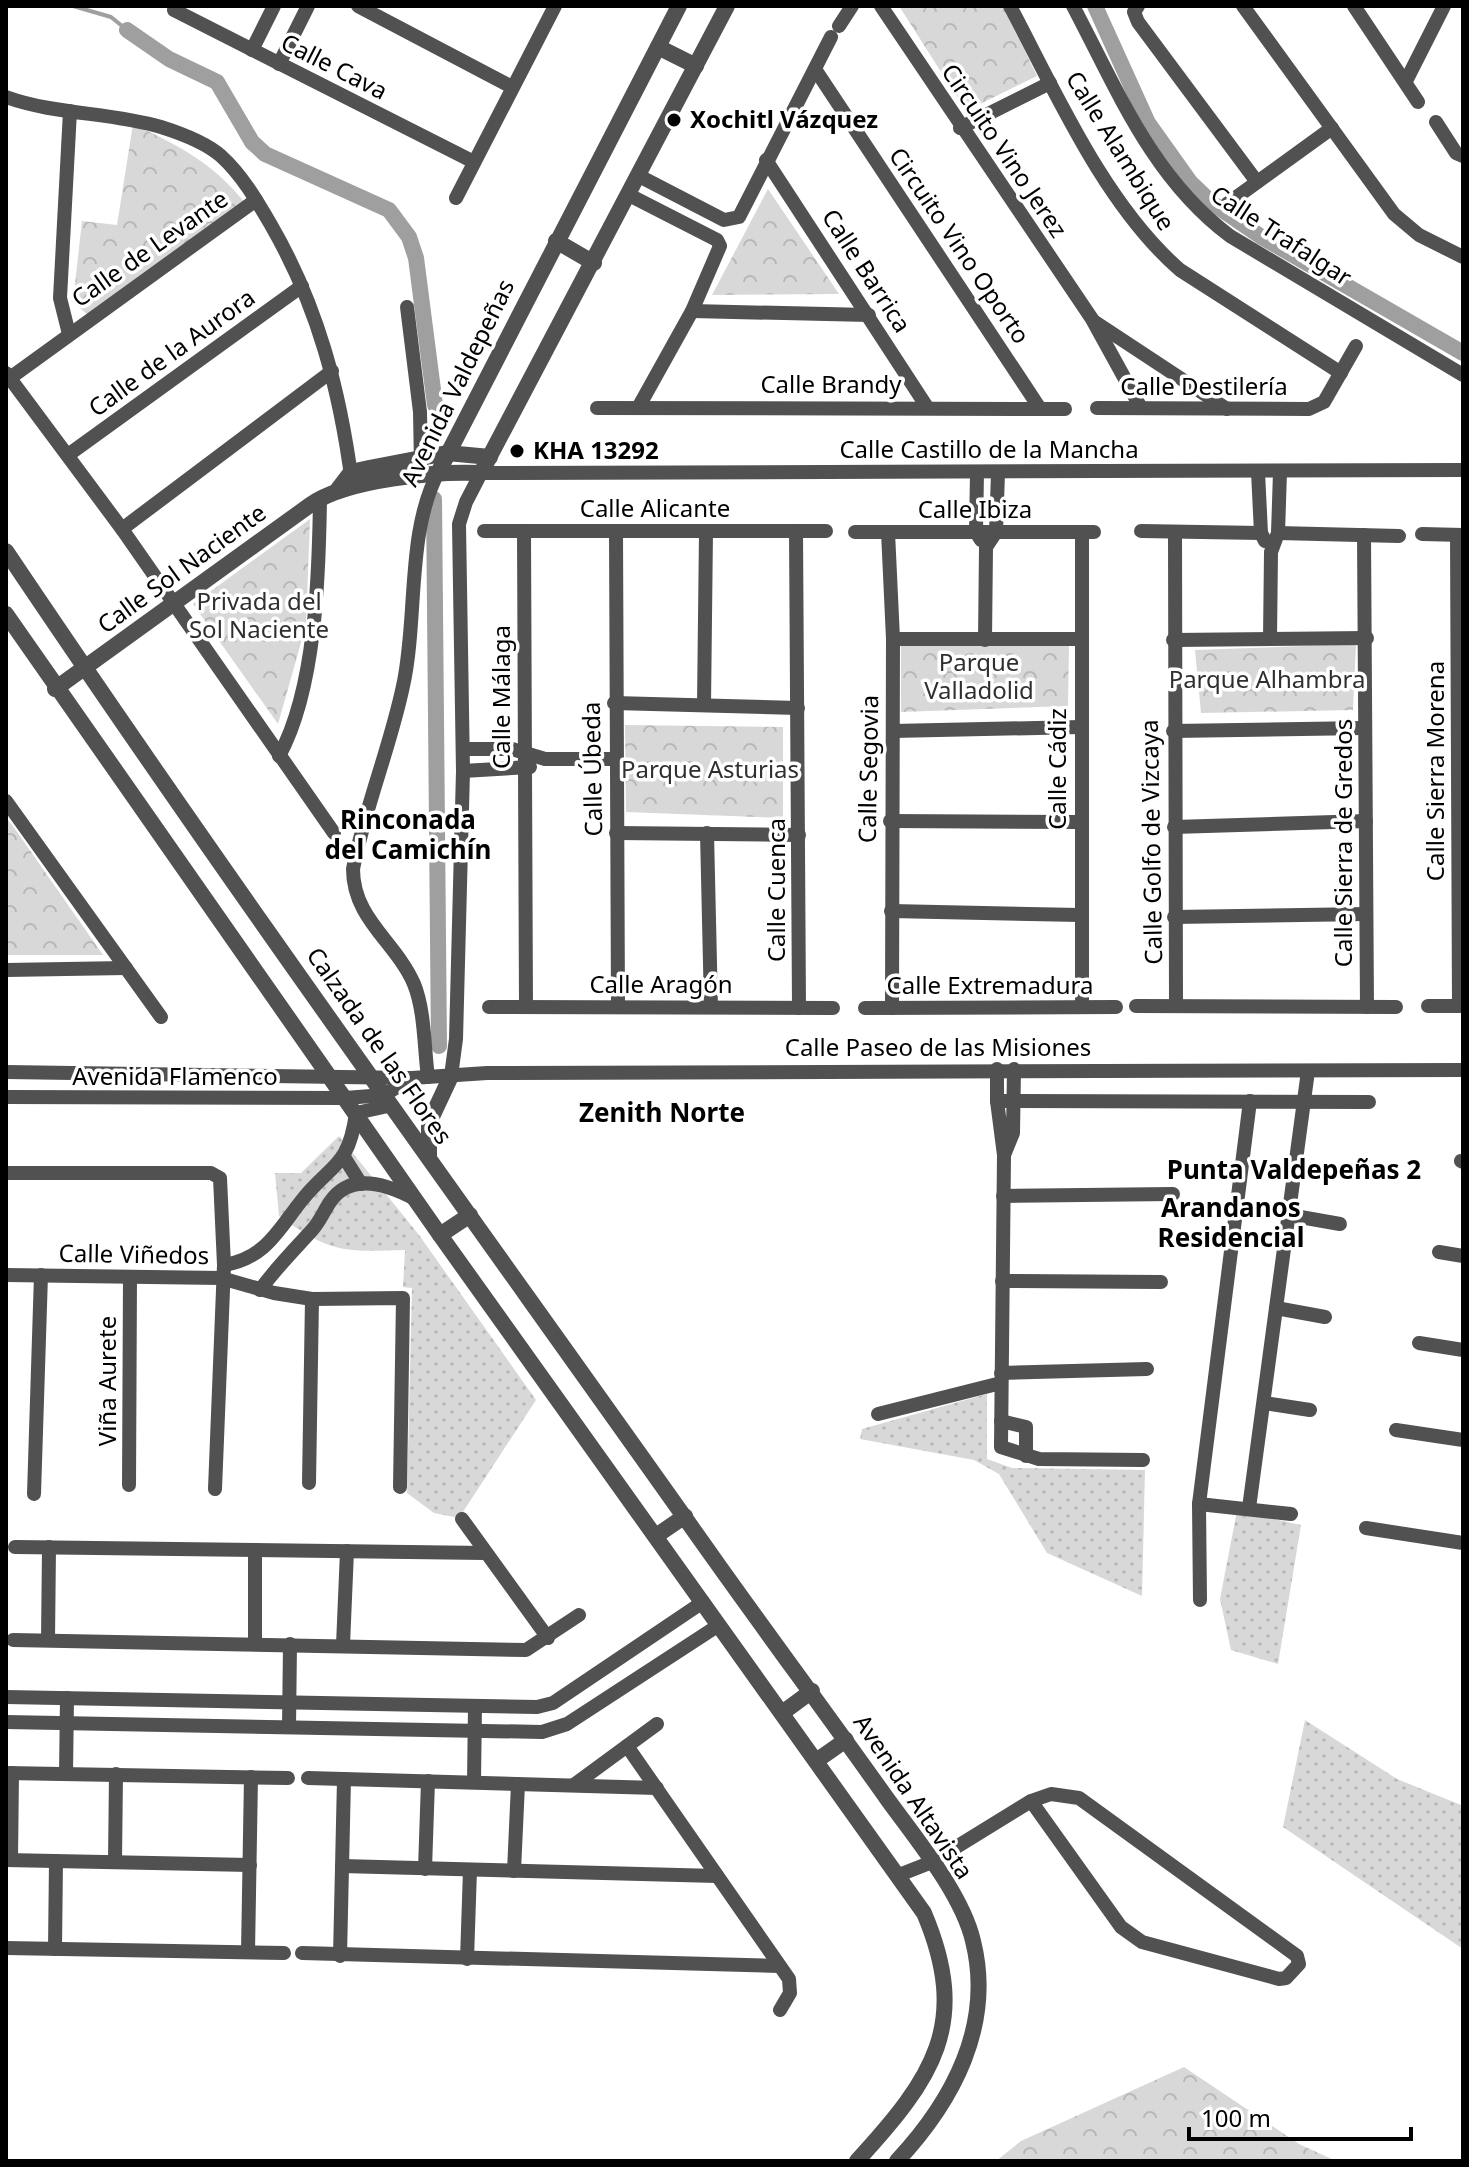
<svg xmlns="http://www.w3.org/2000/svg" width="1469" height="2167" viewBox="0 0 1469 2167" font-family="'Noto Sans',sans-serif">
	<style>
		.grass { fill: url(#grass-dots) }
		.park { fill: url(#park-crowns) }
		.lines { fill: none; stroke-linecap: round; stroke-linejoin: round }
		.stream { stroke: #9f9f9f; stroke-width: 4 }
		.canal { stroke: #9f9f9f; stroke-width: 16 }
		.minor { stroke: #515151; stroke-width: 14 }
		.tertiary { stroke: #515151; stroke-width: 16 }
		.poi-dot { fill: #000; stroke: #fff; stroke-width: 3 }
		.labels { text-anchor: middle; stroke-width: 7; stroke-linejoin: round; paint-order: stroke }
		.street-label { font-size: 24px; fill: #000; stroke: #fff }
		.poi-label { font-size: 24px; font-weight: bold; fill: #000; stroke: #fff; text-anchor: start }
		.park-label { font-size: 24px; fill: #2f2f2f; stroke: #fff }
		.neighbourhood-label { font-size: 26px; font-weight: bold; fill: #000; stroke: #fff }
	</style>
	<defs>
		<pattern id="grass-dots" width="8" height="8" patternUnits="userSpaceOnUse" patternTransform="scale(2)"><rect width="8" height="8" fill="#d8d8d8"/><path d="M2 2h.1M6 6h.1" fill="none" stroke="#b8b8b8" stroke-width="1.8" stroke-linecap="round"/></pattern>
		<pattern id="park-crowns" width="20" height="18" patternUnits="userSpaceOnUse" patternTransform="scale(2)"><rect width="20" height="18" fill="#d8d8d8"/><path d="M2 6a3 3 0 1 1 6 0M12 15a3 3 0 1 1 6 0" fill="none" stroke="#b8b8b8"/></pattern>
	</defs>
	<rect width="100%" height="100%" fill="#fff"/>
	<g class="grass">
		<path d="M 339,1136 L 419,1235 L 536,1400 L 459,1518 L 434,1513 L 407,1493 L 412,1288 L 403,1287 L 405,1250 C 343,1252 331,1253 279,1216 L 275,1173 L 301,1173 Z"/>
		<polygon points="987,1394 987,1459 1012,1468 1145,1470 1142,1596 1047,1553 999,1474 974,1460 860,1439 862,1429"/>
		<polygon points="1237,1511 1301,1525 1278,1664 1231,1650 1220,1599"/>
		<polygon points="1305,1720 1397,1779 1461,1805 1463,1802 1463,1949 1283,1827"/>
	</g>
	<g class="park">
		<polygon points="899,6 1003,6 1037,76 966,111"/>
		<path d="M 133,124 C 181,147 212,162 246,204 L 89,316 L 73,302 L 82,221 L 117,225 Z"/>
		<polygon points="768,189 839,294 712,295"/>
		<polygon points="310,519 306,625 278,724 193,604"/>
		<polygon points="901,644 1069,644 1068,706 901,712"/>
		<polygon points="1356,644 1353,710 1201,713 1195,650"/>
		<polygon points="625,725 783,727 783,818 626,812"/>
		<polygon points="6,817 20,836 103,955 6,955"/>
		<polygon points="1184,2067 1299,2144 1336,2161 996,2161 1021,2141"/>
	</g>
	<g class="lines">
		<polyline class="stream" points="73,6 111,17 127,30"/>
		<g class="canal">
			<polyline points="1095,6 1148,123 1190,182 1212,203 1260,236 1463,353"/>
			<polyline points="127,30 169,59 217,82 252,142 265,154 389,210 409,237 416,258 435,405"/>
			<polyline points="434,499 439,1046"/>
		</g>
		<g class="minor">
			<polyline points="358,6 512,87"/>
			<polyline points="881,6 1092,319 1141,408"/>
			<path d="M 1010,6 C 1056,93 1105,205 1180,270 L 1341,373"/>
			<path d="M 1073,6 C 1117,89 1152,178 1230,236 L 1463,375"/>
			<polyline points="1138,6 1134,12 1138,22 1257,182"/>
			<polyline points="1243,6 1394,214 1419,235 1463,257"/>
			<polyline points="1354,6 1418,102"/>
			<polyline points="174,10 474,162"/>
			<polyline points="839,26 852,6"/>
			<polyline points="252,50 274,6"/>
			<polyline points="279,64 308,6"/>
			<polyline points="815,69 1039,407"/>
			<polyline points="1406,81 1444,6"/>
			<path d="M 6,97 C 56,115 110,112 161,127 C 180,133 205,142 221,156 C 242,175 257,201 271,225 C 318,306 340,391 352,483"/>
			<polyline points="1436,122 1456,153 1463,156"/>
			<polyline points="960,128 1050,83"/>
			<polyline points="766,160 927,407"/>
			<polyline points="639,176 724,220 739,217 831,37"/>
			<polyline points="629,195 717,240 720,246 692,311 638,408"/>
			<polyline points="456,198 555,6"/>
			<polyline points="1227,204 1332,128"/>
			<polyline points="407,307 420,412 421,465"/>
			<polyline points="692,311 869,315"/>
			<polyline points="1095,322 1227,409"/>
			<polyline points="69,334 60,298 70,111"/>
			<polyline points="6,373 122,529 334,833"/>
			<polyline points="10,378 256,200"/>
			<polyline points="597,408 1065,409"/>
			<polyline points="1097,408 1309,409 1324,402 1356,346"/>
			<polyline points="68,455 302,286"/>
			<polyline points="1258,472 1261,533 1265,541"/>
			<polyline points="977,473 976,532 981,540"/>
			<polyline points="122,529 332,371"/>
			<polyline points="484,531 826,531"/>
			<polyline points="524,531 526,1007"/>
			<polyline points="616,531 618,1007"/>
			<polyline points="796,531 799,1008"/>
			<polyline points="1141,531 1261,533"/>
			<polyline points="855,532 1094,532"/>
			<polyline points="888,532 893,639 892,1008"/>
			<polyline points="1082,532 1082,1007"/>
			<polyline points="1175,532 1176,1006"/>
			<polyline points="1278,533 1399,536"/>
			<polyline points="1422,534 1463,535"/>
			<polyline points="1364,535 1367,1007"/>
			<polyline points="1457,535 1459,1006"/>
			<polyline points="893,639 1080,639"/>
			<polyline points="1270,639 1271,552 1278,533 1280,472"/>
			<polyline points="985,640 986,547 996,532 998,473"/>
			<polyline points="1173,640 1367,638"/>
			<polyline points="614,703 798,708"/>
			<polyline points="704,705 706,531"/>
			<polyline points="893,731 1081,727"/>
			<polyline points="1173,731 1365,728"/>
			<polyline points="463,749 512,749 545,759 615,759"/>
			<path d="M 279,756 C 316,689 319,574 320,498"/>
			<polyline points="463,771 530,767"/>
			<polyline points="6,801 161,1017"/>
			<polyline points="890,821 1080,822"/>
			<polyline points="1174,827 1366,821"/>
			<polyline points="616,833 799,835"/>
			<polyline points="707,833 711,1007"/>
			<polyline points="891,911 1080,915"/>
			<polyline points="1174,917 1366,914"/>
			<polyline points="6,970 126,968"/>
			<polyline points="1136,1006 1396,1007"/>
			<polyline points="1428,1006 1463,1006"/>
			<polyline points="489,1007 833,1008"/>
			<polyline points="865,1008 1116,1007"/>
			<polyline points="997,1069 997,1101 1004,1155 1013,1133 1014,1069"/>
			<polyline points="6,1072 412,1078 487,1073 1463,1070"/>
			<polyline points="451,1076 456,1039 463,771 459,524 466,502 481,473 1463,470"/>
			<path d="M 428,1077 C 424,1048 425,1011 414,984 C 396,942 353,919 353,869 C 365,807 390,748 403,686 C 418,619 406,531 439,471"/>
			<polyline points="6,1097 345,1098 384,1095 412,1078"/>
			<polyline points="997,1101 1369,1102"/>
			<polyline points="1004,1155 1001,1447 1039,1459 1143,1460"/>
			<polyline points="344,1157 361,1184"/>
			<polyline points="1461,1161 1463,1162"/>
			<polyline points="6,1173 211,1173 220,1178 224,1265 215,1489"/>
			<polyline points="1003,1196 1173,1194"/>
			<polyline points="1289,1215 1340,1224"/>
			<polyline points="1439,1252 1463,1256"/>
			<path d="M 224,1265 C 266,1258 278,1230 302,1200 C 331,1164 349,1167 356,1113 L 388,1106"/>
			<polyline points="6,1275 221,1278 274,1293 312,1299 403,1298 400,1487"/>
			<polyline points="1002,1281 1161,1282"/>
			<path d="M 260,1290 C 276,1268 295,1249 313,1229 C 320,1221 324,1211 330,1202 C 351,1171 389,1185 415,1199"/>
			<polyline points="1276,1308 1325,1317"/>
			<polyline points="1419,1343 1463,1350"/>
			<polyline points="1001,1373 1147,1369"/>
			<polyline points="1264,1403 1310,1410"/>
			<polyline points="878,1414 1001,1383"/>
			<polyline points="1001,1421 1026,1427 1026,1456"/>
			<polyline points="1396,1430 1463,1440"/>
			<polyline points="309,1483 312,1299"/>
			<polyline points="129,1485 130,1277"/>
			<polyline points="34,1494 41,1275"/>
			<polyline points="1199,1504 1291,1514"/>
			<polyline points="1249,1508 1308,1071"/>
			<polyline points="462,1519 548,1638"/>
			<polyline points="1366,1528 1463,1543"/>
			<polyline points="15,1547 485,1553"/>
			<polyline points="1200,1600 1199,1504 1250,1101"/>
			<polyline points="13,1640 526,1650 579,1615"/>
			<polyline points="48,1640 49,1547"/>
			<polyline points="255,1643 255,1550"/>
			<polyline points="343,1645 347,1551"/>
			<polyline points="6,1697 537,1707 553,1703 703,1602"/>
			<polyline points="6,1722 542,1732 567,1724 719,1625"/>
			<polyline points="289,1727 290,1644"/>
			<polyline points="627,1746 789,1979 790,1993 780,2010"/>
			<polyline points="6,1773 288,1778"/>
			<polyline points="66,1774 67,1698"/>
			<polyline points="308,1778 657,1788"/>
			<polyline points="474,1782 475,1706"/>
			<polyline points="574,1785 657,1724"/>
			<polyline points="6,1860 250,1865"/>
			<polyline points="11,1860 12,1773"/>
			<polyline points="115,1862 116,1774"/>
			<polyline points="342,1866 717,1876"/>
			<polyline points="425,1869 428,1781"/>
			<polyline points="514,1871 518,1784"/>
			<polyline points="899,1875 932,1862 1031,1801 1051,1794 1079,1798 1297,1956 1299,1964 1286,1978 1279,1979 1142,1942 1121,1927 1031,1801"/>
			<polyline points="6,1948 284,1953"/>
			<polyline points="55,1949 56,1861"/>
			<polyline points="248,1952 251,1777"/>
			<polyline points="302,1953 779,1966"/>
			<polyline points="340,1956 344,1779"/>
			<polyline points="467,1959 470,1870"/>
		</g>
		<g class="tertiary">
			<polyline points="658,47 696,66"/>
			<polyline points="556,241 594,263"/>
			<polyline points="439,471 679,6"/>
			<polyline points="338,489 351,472 369,468 447,453 490,457"/>
			<path d="M 6,551 C 236,894 479,1227 717,1563 C 774,1643 832,1721 888,1800 C 917,1840 962,1894 973,1941 C 994,2025 953,2101 897,2161"/>
			<path d="M 6,614 L 440,1235 L 924,1913 C 971,2024 933,2078 857,2161"/>
			<path d="M 55,689 L 310,505 C 347,479 436,471 481,473 L 727,6"/>
			<polyline points="429,1158 429,1123 451,1076"/>
			<polyline points="440,1235 470,1215"/>
			<polyline points="656,1536 685,1516"/>
			<polyline points="782,1713 812,1691"/>
			<polyline points="816,1761 846,1740"/>
		</g>
	</g>
	<g class="poi-dot">
		<circle cx="674" cy="120" r="8"/>
		<circle cx="517" cy="451" r="8"/>
	</g>
	<g class="labels">
		<g class="street-label">
			<text transform="translate(334 67) rotate(27)" y="8">Calle Cava</text>
			<text transform="translate(1004 151) rotate(56)" y="8">Circuito Vino Jerez</text>
			<text transform="translate(1120 151) rotate(58)" y="8">Calle Alambique</text>
			<text transform="translate(1281 236) rotate(33)" y="8">Calle Trafalgar</text>
			<text transform="translate(959 246) rotate(56)" y="8">Circuito Vino Oporto</text>
			<text transform="translate(150 249) rotate(-35)" y="8">Calle de Levante</text>
			<text transform="translate(866 271) rotate(57)" y="8">Calle Barrica</text>
			<text transform="translate(172 353) rotate(-36)" y="8">Calle de la Aurora</text>
			<text transform="translate(458 383) rotate(-64)" y="8">Avenida Valdepeñas</text>
			<text x="831" y="393">Calle Brandy</text>
			<text x="1204" y="395">Calle Destilería</text>
			<text x="989" y="458">Calle Castillo de la Mancha</text>
			<text x="655" y="517">Calle Alicante</text>
			<text x="975" y="518">Calle Ibiza</text>
			<text transform="translate(182 569) rotate(-36)" y="8">Calle Sol Naciente</text>
			<text transform="translate(502 697) rotate(-90)" y="8">Calle Málaga</text>
			<text transform="translate(593 769) rotate(-91)" y="8">Calle Úbeda</text>
			<text transform="translate(869 769) rotate(-89)" y="8">Calle Segovia</text>
			<text transform="translate(1058 769) rotate(-90)" y="8">Calle Cádiz</text>
			<text transform="translate(1436 771) rotate(-90)" y="8">Calle Sierra Morena</text>
			<text transform="translate(1152 842) rotate(-91)" y="8">Calle Golfo de Vizcaya</text>
			<text transform="translate(1344 843) rotate(-90)" y="8">Calle Sierra de Gredos</text>
			<text transform="translate(777 890) rotate(-90)" y="8">Calle Cuenca</text>
			<text x="661" y="993">Calle Aragón</text>
			<text x="990" y="994">Calle Extremadura</text>
			<text transform="translate(379 1046) rotate(55)" y="8">Calzada de las Flores</text>
			<text x="938" y="1056">Calle Paseo de las Misiones</text>
			<text x="175" y="1085">Avenida Flamenco</text>
			<text transform="translate(134 1255) rotate(1)" y="8">Calle Viñedos</text>
			<text transform="translate(108 1381) rotate(-90)" y="8">Viña Aurete</text>
			<text transform="translate(913 1797) rotate(56)" y="8">Avenida Altavista</text>
		</g>
		<g class="poi-label">
			<text x="690" y="128">Xochitl Vázquez</text>
			<text x="533" y="459">KHA 13292</text>
		</g>
		<g class="park-label">
			<text x="259" y="610">Privada del<tspan x="259" dy="28">Sol Naciente</tspan></text>
			<text x="979" y="671">Parque<tspan x="979" dy="28">Valladolid</tspan></text>
			<text x="1267" y="688">Parque Alhambra</text>
			<text x="710" y="778">Parque Asturias</text>
		</g>
		<g class="neighbourhood-label">
			<text x="408" y="829">Rinconada<tspan x="408" dy="30">del Camichín</tspan></text>
			<text x="662" y="1122">Zenith Norte</text>
			<text x="1294" y="1179">Punta Valdepeñas 2</text>
			<text x="1231" y="1217">Arandanos<tspan x="1231" dy="30">Residencial</tspan></text>
		</g>
	</g>
	<rect width="1469" height="2167" fill="none" stroke="#000000" stroke-width="16"/>
	<path d="M1189 2127v12h222v-12" fill="none" stroke="#000000" stroke-width="4"/>
	<text x="1201" y="2127" font-size="24" fill="#000000" stroke="#ffffff" stroke-width="6" paint-order="stroke">100 m</text>
</svg>
